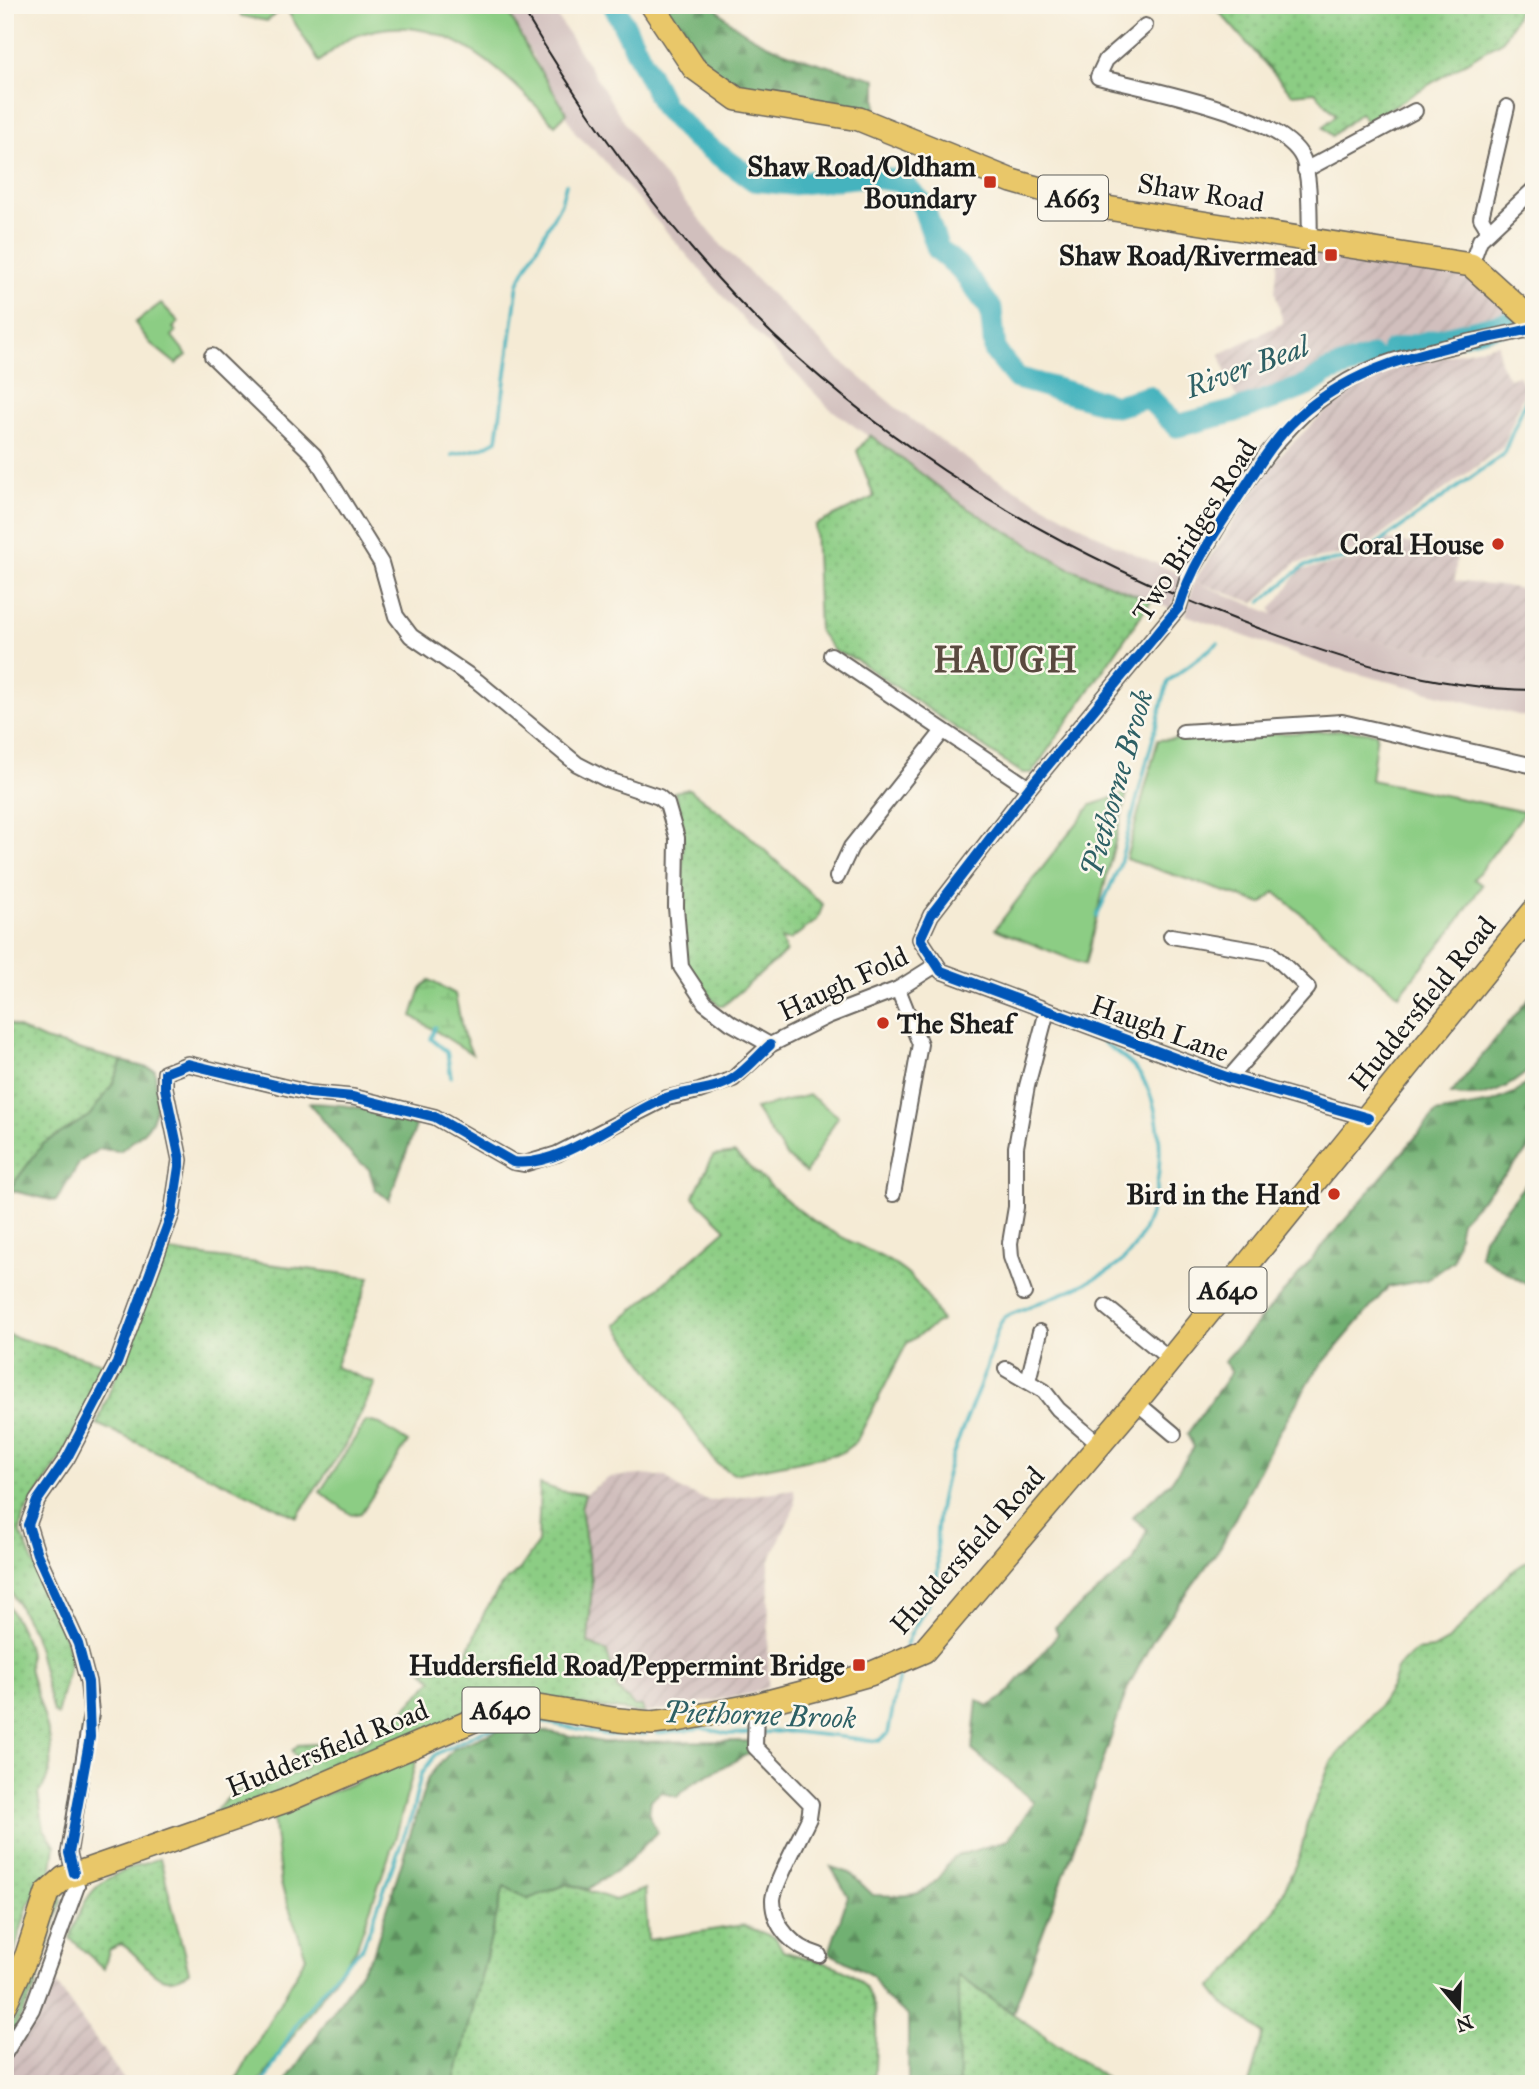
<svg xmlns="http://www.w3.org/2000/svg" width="1539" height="2089" viewBox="0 0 1539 2089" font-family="'IM FELL Great Primer',serif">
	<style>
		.industrial { fill: url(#industrial-furrows) }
		.railway { fill: #d1bfbd }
		.grass { fill: url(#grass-dots); stroke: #547450; stroke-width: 2 }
		.forest { fill: url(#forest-firs); stroke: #466647; stroke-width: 2 }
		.wetland { fill: url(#wetland-marsh); stroke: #547450; stroke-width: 2 }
		.green { fill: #8ccd84; stroke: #547450; stroke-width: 2 }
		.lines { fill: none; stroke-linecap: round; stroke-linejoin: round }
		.stream { stroke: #44b3be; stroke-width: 3.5 }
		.river { stroke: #44b3be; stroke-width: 23 }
		.minor-casing { stroke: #68645d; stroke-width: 18 }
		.primary-casing { stroke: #68645d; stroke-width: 26 }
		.minor { stroke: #fff; stroke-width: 14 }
		.primary { stroke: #e9c769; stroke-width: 23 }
		.tram { stroke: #1c1c1c; stroke-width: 2 }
		.minor-bridge-casing { stroke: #68645d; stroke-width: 18; stroke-linecap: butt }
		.minor-bridge { stroke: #fff; stroke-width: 14 }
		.cycleway-casing { stroke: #fbf7ec; stroke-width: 15 }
		.cycleway { stroke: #0057b8; stroke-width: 10 }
		.poi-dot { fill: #c8321e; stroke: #fbf7ec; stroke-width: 2.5 }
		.labels { text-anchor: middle; stroke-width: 5; stroke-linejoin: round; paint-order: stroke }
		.shield { fill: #fbf7ec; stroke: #5f5e5a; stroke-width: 2 }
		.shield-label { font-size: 26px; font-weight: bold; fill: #1c1c1c }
		.poi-label { font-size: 28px; font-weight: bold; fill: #1c1c1c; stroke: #fbf7ec; text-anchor: end }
		.street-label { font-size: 28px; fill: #1c1c1c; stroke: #fbf7ec }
		.water-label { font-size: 30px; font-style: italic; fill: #2e6065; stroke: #fbf7ec }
		.district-label { font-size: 35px; font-weight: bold; letter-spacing: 2px; fill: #59493f; stroke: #fbf7ec }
	</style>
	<defs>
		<pattern id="industrial-furrows" width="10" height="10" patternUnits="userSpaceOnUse" patternTransform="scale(1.75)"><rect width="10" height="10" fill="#d1bfbd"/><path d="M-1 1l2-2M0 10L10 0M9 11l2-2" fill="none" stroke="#b3a4a2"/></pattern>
		<pattern id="grass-dots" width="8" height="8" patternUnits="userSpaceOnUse" patternTransform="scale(1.75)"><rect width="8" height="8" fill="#8ccd84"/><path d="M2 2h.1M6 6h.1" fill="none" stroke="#78af71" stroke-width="1.8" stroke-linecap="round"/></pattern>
		<pattern id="forest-firs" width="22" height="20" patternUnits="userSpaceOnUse" patternTransform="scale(1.75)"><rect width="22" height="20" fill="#71b072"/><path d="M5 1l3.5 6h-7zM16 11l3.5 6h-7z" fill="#5c8e5d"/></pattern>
		<pattern id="wetland-marsh" width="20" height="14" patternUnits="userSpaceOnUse" patternTransform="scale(1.75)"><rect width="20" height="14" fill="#8ccd84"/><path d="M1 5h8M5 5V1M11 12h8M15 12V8" fill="none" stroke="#78af71"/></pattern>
	</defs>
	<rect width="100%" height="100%" fill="#fbf7ec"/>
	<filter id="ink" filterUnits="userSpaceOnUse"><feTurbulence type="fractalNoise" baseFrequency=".0143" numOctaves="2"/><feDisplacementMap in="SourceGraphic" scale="14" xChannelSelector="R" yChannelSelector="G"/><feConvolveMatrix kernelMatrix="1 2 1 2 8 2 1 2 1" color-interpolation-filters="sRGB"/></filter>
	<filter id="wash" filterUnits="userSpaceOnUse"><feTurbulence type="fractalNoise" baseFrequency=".00686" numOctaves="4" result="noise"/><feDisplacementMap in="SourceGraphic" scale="28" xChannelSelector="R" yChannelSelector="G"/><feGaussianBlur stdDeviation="1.57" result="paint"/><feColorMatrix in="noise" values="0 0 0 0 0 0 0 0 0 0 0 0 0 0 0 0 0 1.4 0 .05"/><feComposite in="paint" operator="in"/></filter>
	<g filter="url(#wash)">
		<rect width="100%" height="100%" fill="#f5ebd5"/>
		<g class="industrial">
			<polygon points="1279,248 1459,276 1483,286 1515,317 1342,362 1276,395 1241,405 1228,381 1220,354 1283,323 1275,292"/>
			<polygon points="1498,344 1500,362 1509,378 1518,375 1526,387 1503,447 1361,550 1296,563 1254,603 1194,581 1275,460 1355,383 1403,366"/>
			<polygon points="1386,540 1457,550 1455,581 1534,590 1534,666 1479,662 1340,634 1273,615 1271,609 1301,570 1363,559"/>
			<polygon points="642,1475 666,1477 679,1489 710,1501 794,1489 795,1506 769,1563 768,1687 751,1694 644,1713 617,1689 607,1652 588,1643 592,1583 581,1508 585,1494 610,1477"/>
			<polygon points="55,1982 127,2084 5,2084 5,2067"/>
		</g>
		<g class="railway">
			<polygon points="505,5 550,5 642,150 722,246 833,354 901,412 985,472 1115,545 1182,575 1171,609 1069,568 967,508 828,407 743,319 601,157 576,134"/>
			<polygon points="1194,581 1273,614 1340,634 1479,662 1534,666 1534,719 1324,665 1186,615"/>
		</g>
		<g class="grass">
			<polygon points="1213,5 1522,5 1503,40 1367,122 1360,113 1332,136 1323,127 1336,115 1315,92 1292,94"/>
			<polygon points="870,435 967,508 1069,568 1151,601 1032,773 1022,773 855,659 834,651 819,631 815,525 874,497 857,451"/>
			<path d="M 689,789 L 742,829 L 823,905 L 817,920 L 790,940 L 781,939 L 786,952 L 723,1006 L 719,1006 C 711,997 700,988 694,978 C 662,922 699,851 674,792 Z"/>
			<polygon points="5,1022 45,1040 122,1061 112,1085 89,1116 43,1144 5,1195"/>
			<path d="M 734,1153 C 762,1177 790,1207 822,1226 C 875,1258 912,1258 941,1321 L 907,1343 L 856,1442 L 841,1453 L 734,1474 L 717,1464 L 616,1325 L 726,1229 L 693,1197 L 713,1156 Z"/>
			<polygon points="165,1251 370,1277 335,1367 375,1383 349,1439 297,1517 97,1424"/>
			<polygon points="5,1334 109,1365 63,1455 23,1516 20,1531 72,1655 57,1715 53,1712 34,1634 5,1581"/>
			<polygon points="540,1484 560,1491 585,1494 581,1508 592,1583 588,1643 607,1652 617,1689 634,1706 642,1706 644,1713 520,1697 490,1702 395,1750 208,1818 234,1792 253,1790 304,1770 307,1765 304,1759 296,1757 292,1751 298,1745 337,1743 355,1748 390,1725 433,1680 423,1671 452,1667 466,1656 485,1611 501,1586 520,1569 538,1543"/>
			<polygon points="1534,1557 1534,2084 1249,2084 1263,2033 1222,2002 1211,1988 1233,1966 1276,1908 1300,1855 1307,1823 1331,1762 1375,1712 1392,1685 1397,1668 1415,1651 1433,1649 1449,1640 1511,1572"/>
			<path d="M 5,1600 C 14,1616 24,1632 28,1649 C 30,1658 28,1667 31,1676 C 42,1713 66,1759 38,1794 L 44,1829 L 55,1846 L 51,1874 L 28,1905 L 5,1985 Z"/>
			<path d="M 160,1858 L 189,1972 C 155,1996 144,1955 121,1944 L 109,1950 L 104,1969 L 70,1938 C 89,1879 105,1877 160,1858 Z"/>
			<path d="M 568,1884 L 615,1900 L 645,1889 L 648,1940 L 743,1925 L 776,1938 L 783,1951 C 800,1957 818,1960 835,1966 C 891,1986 873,2037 875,2084 L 454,2084 L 504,1885 L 528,1899 Z"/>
			<path d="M 61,1894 L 62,1900 L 34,1991 L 5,2047 C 5,2029 14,2023 21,2007 C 39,1972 37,1927 61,1894 Z"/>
			<polygon points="957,1975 1114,2084 959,2084"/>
		</g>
		<g class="forest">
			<path d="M 665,5 L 714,5 C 747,49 826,65 876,79 L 876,111 C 839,105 756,99 727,80 C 700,60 683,33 665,5 Z"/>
			<path d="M 1534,992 L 1534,1066 C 1508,1089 1485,1102 1451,1094 Z"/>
			<path d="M 122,1061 L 155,1070 C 159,1117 158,1123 120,1151 L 99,1149 L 80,1162 L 56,1201 L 9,1190 L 43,1144 L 89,1116 L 112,1085 Z"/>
			<path d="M 1534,1078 L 1534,1144 L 1461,1221 L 1453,1261 L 1426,1280 L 1388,1287 L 1313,1375 L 1273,1443 L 1221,1546 L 1153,1640 L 1128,1687 L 1072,1853 L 1013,2013 L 958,1975 L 959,2084 L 908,2084 L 908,2015 L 885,1998 L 873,1976 L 829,1953 L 848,1896 L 831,1867 L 850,1873 L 873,1895 C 921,1897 927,1897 953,1857 L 1008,1840 L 1034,1802 L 972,1750 L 977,1700 L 989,1706 L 1004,1697 L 1058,1634 L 1055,1627 L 1133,1562 L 1147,1529 L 1132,1517 L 1170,1483 L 1194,1447 L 1187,1434 L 1232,1371 L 1224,1362 L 1436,1113 L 1490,1103 L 1514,1093 Z"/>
			<path d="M 309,1103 C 346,1104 383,1109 416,1126 L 389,1200 L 375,1189 L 369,1169 L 353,1157 Z"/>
			<polygon points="1534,1173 1534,1289 1480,1256 1484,1237"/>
			<polygon points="498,1730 545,1731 603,1742 750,1741 750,1753 694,1782 677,1797 661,1792 651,1800 649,1814 657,1832 625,1865 588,1889 568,1884 528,1899 504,1886 454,2084 284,2084 374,1951 428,1777 453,1749"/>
		</g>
		<polygon class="wetland" points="429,980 455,994 463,1033 472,1054 412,1016 421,988"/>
		<g class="green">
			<path d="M 237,5 L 505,5 L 531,56 L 567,113 L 555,125 C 501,69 438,3 353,37 C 341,42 329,54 319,62 L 285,7 L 267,21 L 241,16 Z"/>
			<polygon points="161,303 179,322 173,328 176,331 172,336 187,355 176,364 150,343 135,323"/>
			<polygon points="1346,730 1377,733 1371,780 1525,812 1474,879 1482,885 1453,929 1399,995 1275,892 1262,904 1126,859 1158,740"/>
			<polygon points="1127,793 1085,965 995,929 1091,805"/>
			<polygon points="809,1095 838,1116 806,1173 786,1156 755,1109"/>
			<polygon points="366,1421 380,1424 408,1442 361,1513 352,1515 320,1492"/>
			<polygon points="407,1761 416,1761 396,1836 356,1949 258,2084 249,2084 237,2078 306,1957 281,1884 273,1816"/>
		</g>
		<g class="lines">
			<g class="stream">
				<polyline points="452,455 482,448 497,440 518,283 561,203 566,184"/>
				<polyline points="1261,602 1304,566 1360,556 1503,455 1534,381"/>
				<polyline points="1097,916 1119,867 1168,681 1218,643"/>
				<polyline points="435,1027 431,1039 447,1052 451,1077"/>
				<path d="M 905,1649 C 911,1625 929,1610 935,1587 C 941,1567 935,1549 937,1529 C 941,1470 965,1426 985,1372 C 992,1353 993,1335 1004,1317 C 1039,1302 1079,1289 1112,1269 C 1165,1236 1176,1113 1134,1067 C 1123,1055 1105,1045 1092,1034"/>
				<polyline points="657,1733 702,1728 729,1734 750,1733"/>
				<polyline points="758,1733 786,1731 879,1741 888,1734 900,1670"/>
				<polyline points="263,2084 296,2024 338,1971 363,1947 412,1814 421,1774 436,1754 482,1731 512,1724 543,1722 608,1735 646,1734"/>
			</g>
			<g class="river">
				<polyline points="614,5 664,106 695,138 754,180 791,184 864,176 900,181 922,203 938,249 960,268 991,309 995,351 1017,378 1116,406 1148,397 1177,426 1232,412 1285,394 1308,385 1327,372 1372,357"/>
				<polyline points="1392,351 1515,321"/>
			</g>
		</g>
	</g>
	<g filter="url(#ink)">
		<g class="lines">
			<defs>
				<g id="minor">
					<path d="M 1145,26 L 1106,60 L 1098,77 C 1145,89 1284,114 1303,159 C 1311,179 1309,218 1310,240"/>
					<polyline points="1305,170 1415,111"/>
					<polyline points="1489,231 1481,218 1507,107"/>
					<polyline points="1471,265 1480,240 1534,189"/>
					<polyline points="212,356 314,455 381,563 396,616 411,636 477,681 577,764 606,779 659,797 667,804 677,838 676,907 681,967 705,1003 731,1023 770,1045"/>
					<path d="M 1188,577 C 1239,492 1291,392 1393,361 C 1439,347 1487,339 1534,328"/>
					<polyline points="1179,607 1029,788 931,915 920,939 941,971 1229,1078 1368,1118"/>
					<polyline points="831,655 1029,788"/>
					<polyline points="1183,732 1342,722 1534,766"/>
					<polyline points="837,877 851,847 943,731"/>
					<polyline points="1171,936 1271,953 1308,988 1229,1078"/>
					<polyline points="893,1194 920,1044 898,989"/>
					<polyline points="1024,1293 1011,1257 1010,1243 1016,1207 1016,1147 1027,1086 1047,1011"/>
					<polyline points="1106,1307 1171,1360"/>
					<polyline points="1006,1369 1044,1391 1058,1409 1100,1445"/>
					<polyline points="1028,1381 1040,1332"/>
					<polyline points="1136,1402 1174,1434"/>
					<path d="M 756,1705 L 755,1747 L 811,1804 L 809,1818 C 802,1834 773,1886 773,1900 C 773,1928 795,1948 819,1955"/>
					<polyline points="5,2053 32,2009 77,1886 69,1853 91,1713 88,1682 78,1644 37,1554 28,1525 37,1501 67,1458 117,1363 172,1213 180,1160 165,1088 165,1073 188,1064 309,1093 353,1097 435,1117 513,1162 524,1164 557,1154 667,1098 699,1091 733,1079 770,1045 828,1016 898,989 936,965"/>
				</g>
				<g id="primary">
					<polyline points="652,5 694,68 737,99 859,119 1012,181 1107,208 1471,265 1534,322"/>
					<polyline points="5,2004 27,1955 47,1893 64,1878 285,1801 493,1712 538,1707 619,1720 652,1723 677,1720 756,1705 817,1689 870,1674 924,1651 1136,1402 1534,911"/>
				</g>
			</defs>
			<use href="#minor" class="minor-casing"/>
			<use href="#primary" class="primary-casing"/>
			<use href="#minor" class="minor"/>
			<use href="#primary" class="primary"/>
			<path class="tram" d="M 520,5 C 572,93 630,178 697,255 C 841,422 1033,542 1237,620 C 1333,657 1430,689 1534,690"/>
			<defs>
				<polyline id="minor-bridge" points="1179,607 1188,577"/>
			</defs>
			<use href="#minor-bridge" class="minor-bridge-casing"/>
			<use href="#minor-bridge" class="minor-bridge"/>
			<defs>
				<g id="cycleway">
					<path d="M 1368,1118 L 1229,1078 L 941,971 L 920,939 L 931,915 L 1029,788 L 1179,607 C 1191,567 1214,534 1237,499 C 1255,472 1273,440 1297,418 C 1362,358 1451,347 1534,328"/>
					<path d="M 74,1873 L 69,1853 L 90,1737 L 88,1682 L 78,1644 L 37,1554 L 28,1525 L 37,1501 L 67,1458 L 117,1363 L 172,1213 L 180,1160 L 165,1088 L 165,1073 L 188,1064 L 309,1093 L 353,1097 L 435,1117 L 513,1162 C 560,1169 622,1115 666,1098 C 688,1090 714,1092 734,1078 C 747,1069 758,1056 770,1045"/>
				</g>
			</defs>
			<use href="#cycleway" class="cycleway-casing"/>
			<use href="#cycleway" class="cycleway"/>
		</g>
	</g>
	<g class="poi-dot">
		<rect x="983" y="175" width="14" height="14" rx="3.5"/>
		<rect x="1324" y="248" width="14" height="14" rx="3.5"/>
		<circle cx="1498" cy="544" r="7"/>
		<circle cx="883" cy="1023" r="7"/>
		<circle cx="1334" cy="1194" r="7"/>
		<rect x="852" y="1658" width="14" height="14" rx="3.5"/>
	</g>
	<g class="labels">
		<g class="shield">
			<rect x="1038" y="175.5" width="70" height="45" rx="5"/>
			<rect x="1189.5" y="1267.5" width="77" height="45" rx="5"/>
			<rect x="462.5" y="1687.5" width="77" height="45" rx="5"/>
		</g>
		<g class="shield-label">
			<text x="1073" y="207">A663</text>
			<text x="1228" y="1299">A640</text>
			<text x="501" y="1719">A640</text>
		</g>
		<g class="poi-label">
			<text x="976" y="176">Shaw Road/Oldham<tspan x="976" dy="32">Boundary</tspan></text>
			<text x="1317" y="265">Shaw Road/Rivermead</text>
			<text x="1484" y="554">Coral House</text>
			<text x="897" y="1033" text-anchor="start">The Sheaf</text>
			<text x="1320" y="1204">Bird in the Hand</text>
			<text x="845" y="1675">Huddersfield Road/Peppermint Bridge</text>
		</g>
		<g class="street-label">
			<text transform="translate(1201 192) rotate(9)" y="10">Shaw Road</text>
			<text transform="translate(1194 530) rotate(-58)" y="10">Two Bridges Road</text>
			<text transform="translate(843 983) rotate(-25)" y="10">Haugh Fold</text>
			<text transform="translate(1422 1003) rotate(-51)" y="10">Huddersfield Road</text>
			<text transform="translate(1160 1028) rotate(20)" y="10">Haugh Lane</text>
			<text transform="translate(967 1550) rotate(-48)" y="10">Huddersfield Road</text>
			<text transform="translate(327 1748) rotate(-22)" y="10">Huddersfield Road</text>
		</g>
		<g class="water-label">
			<text transform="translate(1247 367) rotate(-20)" y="10">River Beal</text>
			<text transform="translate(1117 783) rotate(-74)" y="10">Piethorne Brook</text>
			<text transform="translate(760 1715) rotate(2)" y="10">Piethorne Brook</text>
		</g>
		<g class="district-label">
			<text x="1006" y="672">HAUGH</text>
		</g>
	</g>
	<rect width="1539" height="2089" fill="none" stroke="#fbf7ec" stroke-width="28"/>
	<g transform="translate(1459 2008) rotate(161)" stroke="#fbf7ec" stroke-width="5" paint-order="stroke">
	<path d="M0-5L12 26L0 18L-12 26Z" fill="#1c1c1c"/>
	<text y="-10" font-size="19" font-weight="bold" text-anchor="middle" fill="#1c1c1c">N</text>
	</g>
</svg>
